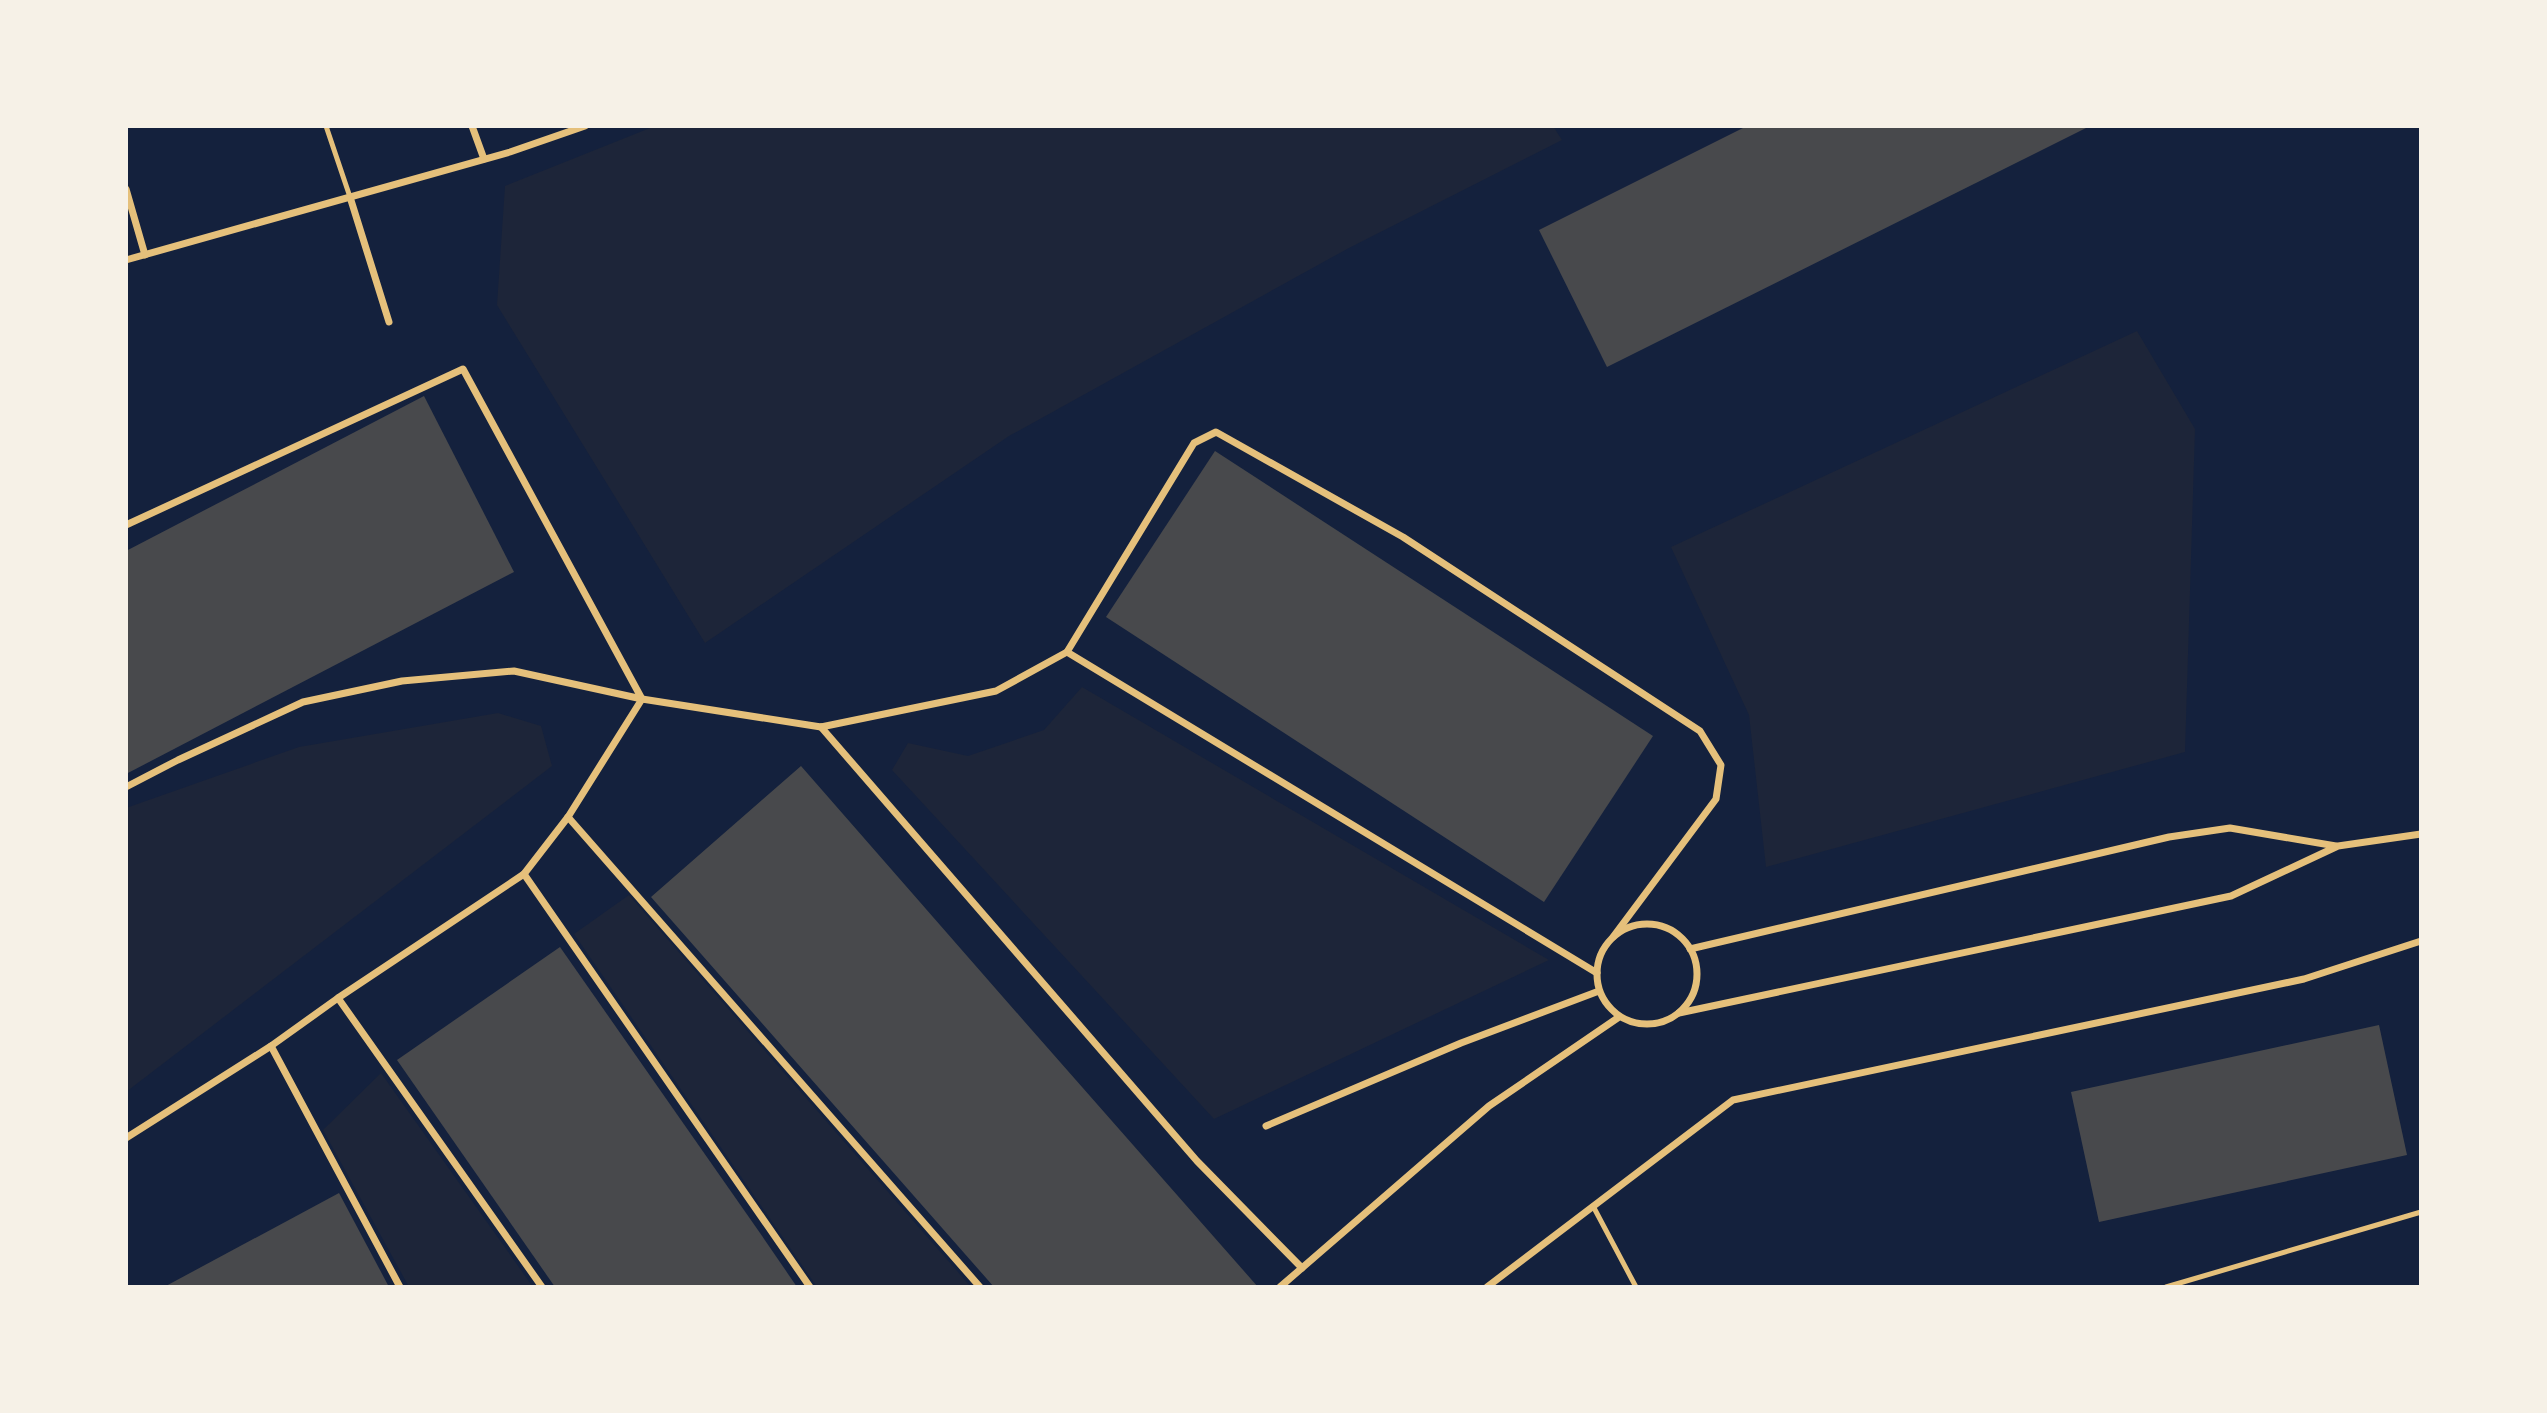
<svg xmlns="http://www.w3.org/2000/svg" width="2547" height="1413" viewBox="0 0 2547 1413" font-family="Mulish,sans-serif">
	<style>
		.green { fill: #1d2539 }
		.building { fill: #48494c }
		.lines { fill: none; stroke-linecap: round; stroke-linejoin: round }
		.service { stroke: #e5c07b; stroke-width: 5 }
		.minor { stroke: #e5c07b; stroke-width: 7 }
	</style>
	<rect width="100%" height="100%" fill="#14213d"/>
	<g class="green">
		<polygon points="655,126 1553,126 1562,140 1347,249 1009,436 705,643 497,305 505,186"/>
		<polygon points="2137,331 2195,429 2185,752 1766,867 1749,715 1671,547"/>
		<polygon points="1082,687 1549,960 1214,1119 892,770 908,743 968,756 1044,730"/>
		<polygon points="498,713 541,726 552,766 126,1092 126,808 299,747"/>
		<polygon points="629,895 971,1287 817,1287 574,934"/>
		<polygon points="381,1073 533,1287 409,1287 323,1130"/>
	</g>
	<g class="building">
		<polygon points="1747,126 2090,126 1607,367 1539,230"/>
		<polygon points="424,396 514,572 126,774 126,551"/>
		<polygon points="1215,451 1653,736 1544,902 1106,617"/>
		<polygon points="801,766 1031,1029 1258,1287 994,1287 651,897"/>
		<polygon points="560,947 760,1233 797,1287 555,1287 397,1060"/>
		<polygon points="2379,1025 2407,1155 2099,1222 2071,1092"/>
		<polygon points="339,1193 389,1287 164,1287"/>
	</g>
	<g class="lines">
		<g class="service">
			<polyline points="326,126 350,197"/>
			<polyline points="1593,1206 1636,1287"/>
			<polyline points="2166,1287 2421,1212"/>
		</g>
		<g class="minor">
			<polyline points="472,126 484,159"/>
			<polyline points="126,189 145,255"/>
			<polyline points="350,197 389,322"/>
			<polyline points="126,260 510,152 585,126"/>
			<polyline points="126,525 463,369 642,699"/>
			<polyline points="1067,652 1597,973"/>
			<polyline points="821,727 1197,1161 1302,1268"/>
			<polyline points="126,787 178,760 303,702 402,681 514,671 642,699 821,727 996,691 1067,652 1194,443 1216,432 1403,537 1700,731 1721,765 1716,799 1613,937"/>
			<polyline points="568,817 980,1287"/>
			<polyline points="524,874 810,1287"/>
			<circle cx="1647" cy="974" r="50"/>
			<polyline points="1690,949 2169,837 2230,828 2336,846"/>
			<polyline points="338,998 542,1287"/>
			<polyline points="1679,1013 2231,896 2338,846 2421,834"/>
			<polyline points="271,1046 400,1287"/>
			<polyline points="1266,1126 1461,1043 1599,991"/>
			<polyline points="126,1138 271,1046 338,998 524,874 568,817 642,699"/>
			<polyline points="1280,1287 1489,1106 1619,1017"/>
			<polyline points="1487,1287 1733,1100 2304,979 2421,941"/>
		</g>
	</g>
	<rect width="2547" height="1413" fill="none" stroke="#f6f1e7" stroke-width="256"/>
</svg>
